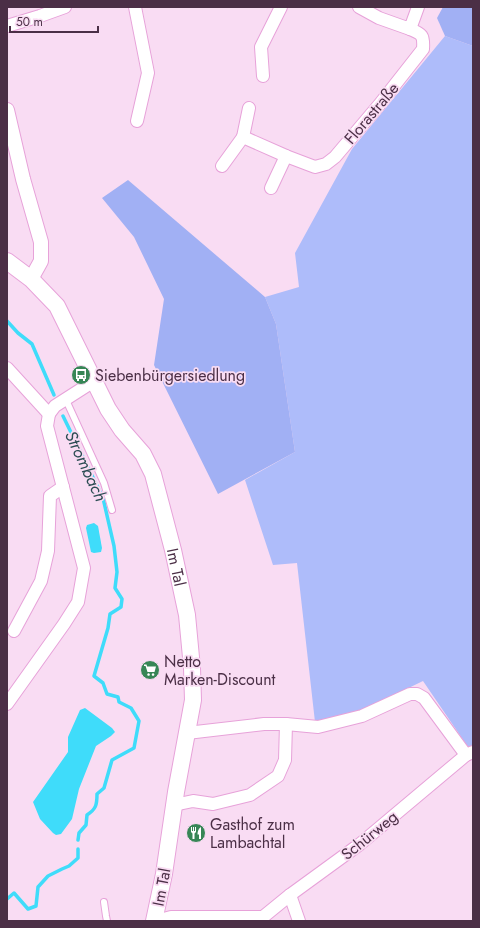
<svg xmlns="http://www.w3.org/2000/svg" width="480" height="928" viewBox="0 0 480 928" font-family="Jost,sans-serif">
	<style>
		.green { fill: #aebcfa }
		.forest { fill: #a1b0f4 }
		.water { fill: #3fdcfa }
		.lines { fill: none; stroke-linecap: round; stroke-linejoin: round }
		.stream { stroke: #3fdcfa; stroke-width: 3.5 }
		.service-casing { stroke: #e7a2d9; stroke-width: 8 }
		.minor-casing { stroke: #e7a2d9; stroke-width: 14 }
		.tertiary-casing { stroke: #e7a2d9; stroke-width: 16 }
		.secondary-casing { stroke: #e7a2d9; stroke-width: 18 }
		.service { stroke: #fff; stroke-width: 6 }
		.minor { stroke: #fff; stroke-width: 12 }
		.tertiary { stroke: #fff; stroke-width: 14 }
		.secondary { stroke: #fff; stroke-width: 16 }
		.labels { text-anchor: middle; stroke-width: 3.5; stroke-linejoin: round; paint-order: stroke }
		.street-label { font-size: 16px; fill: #4b2f46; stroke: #f9dcf3 }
		.poi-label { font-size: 16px; fill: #4b2f46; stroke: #f9dcf3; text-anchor: start }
		.water-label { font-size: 17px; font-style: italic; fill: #2c4c53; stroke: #f9dcf3 }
	</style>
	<rect width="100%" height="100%" fill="#f9dcf3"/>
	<polygon class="green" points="445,36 473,46 473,745 468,747 423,681 361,711 315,722 297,563 273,565 245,480 295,452 276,324 265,297 299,287 295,253 352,149"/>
	<g class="forest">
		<polygon points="443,7 473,7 473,46 445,36 437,18"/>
		<polygon points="128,180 265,297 276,324 295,452 218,494 154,365 164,299 134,237 102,198"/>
	</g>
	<g class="water">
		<polygon points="94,523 98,526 102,548 101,552 94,553 91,552 86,528 87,525"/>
		<polygon points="85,708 112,728 115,732 111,736 96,746 79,789 72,819 61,834 56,835 53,833 40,819 33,802 68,752 68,737 80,710"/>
	</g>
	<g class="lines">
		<g class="stream">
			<polyline points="7,321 18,333 32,344 54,395"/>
			<path d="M 63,416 L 103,498 L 114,546 L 117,572 L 115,588 L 122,599 L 121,607 L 110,614 L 108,628 L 94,676 L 103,683 L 107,694 L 118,697 L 119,702 L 131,708 L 139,721 L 134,748 L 112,760 L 104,788 L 97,794 C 97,805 96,809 87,815 L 86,825 L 79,833 L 78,840"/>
			<polyline points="7,899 14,893 28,909 36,906 38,887 48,876 62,869 69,866 78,858 78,849"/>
		</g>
		<defs>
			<g id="service">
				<polyline points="66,400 104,483 112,510"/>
				<polyline points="104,902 106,916 107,921"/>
			</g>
			<g id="minor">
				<polyline points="135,7 148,73 137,121"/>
				<polyline points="359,7 379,18 410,29 418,7"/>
				<polyline points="7,26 40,16 65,7"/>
				<polyline points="263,76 261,47 281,7"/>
				<polyline points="243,137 249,108"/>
				<path d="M 222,166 L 243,137 L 286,156 L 315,167 L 326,164 L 335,157 L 379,105 L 423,49 C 424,35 422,34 410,29"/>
				<polyline points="271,188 286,156"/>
				<polyline points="7,368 49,414 55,406 94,381"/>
				<polyline points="14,631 41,581 48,551 50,496 63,487"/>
				<polyline points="7,704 64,624 78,602 84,568 47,426 49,414"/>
				<polyline points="187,733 264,724 286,724 318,727 362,716 410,694 417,694 424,698 466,755"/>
				<polyline points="174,805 193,801 213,804 250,795 278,776 285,760 286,724"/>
				<polyline points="290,895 299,921"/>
				<polyline points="156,921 171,917 263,917"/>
				<polyline points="260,921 263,917 290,895 360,844 466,755 473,752"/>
			</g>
			<polyline id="tertiary" points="7,110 23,179 41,242 41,261 31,279"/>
			<g id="secondary">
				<path id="s1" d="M 7,261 L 31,279 L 57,306 L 108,409 L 122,430 L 143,454 L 153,474 L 173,550 L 187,615 L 192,668 L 193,700 L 176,792 L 164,874 L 154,921"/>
			</g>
		</defs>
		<use href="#service" class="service-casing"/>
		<use href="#minor" class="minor-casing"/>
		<use href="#tertiary" class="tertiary-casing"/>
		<use href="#secondary" class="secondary-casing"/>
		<use href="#service" class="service"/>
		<use href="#minor" class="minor"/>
		<use href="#tertiary" class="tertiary"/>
		<use href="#secondary" class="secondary"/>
	</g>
	<defs>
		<symbol id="bus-disc" viewBox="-11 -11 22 22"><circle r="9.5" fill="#378656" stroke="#f9dcf3"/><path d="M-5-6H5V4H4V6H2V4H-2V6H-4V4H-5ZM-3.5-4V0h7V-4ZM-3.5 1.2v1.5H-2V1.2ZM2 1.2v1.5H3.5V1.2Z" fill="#fff"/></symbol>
		<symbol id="supermarket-disc" viewBox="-11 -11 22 22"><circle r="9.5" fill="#378656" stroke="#f9dcf3"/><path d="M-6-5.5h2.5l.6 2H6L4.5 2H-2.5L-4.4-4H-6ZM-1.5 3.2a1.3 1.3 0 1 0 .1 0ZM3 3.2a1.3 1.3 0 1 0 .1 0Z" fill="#fff"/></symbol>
		<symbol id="restaurant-disc" viewBox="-11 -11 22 22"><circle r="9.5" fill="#378656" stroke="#f9dcf3"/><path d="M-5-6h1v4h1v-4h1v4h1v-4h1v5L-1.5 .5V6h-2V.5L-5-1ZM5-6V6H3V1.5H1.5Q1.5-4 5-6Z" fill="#fff"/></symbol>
	</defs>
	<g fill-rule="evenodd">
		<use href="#bus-disc" x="70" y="364" width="22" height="22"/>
		<use href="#supermarket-disc" x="139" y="659" width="22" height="22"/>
		<use href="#restaurant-disc" x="185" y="822" width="22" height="22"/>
	</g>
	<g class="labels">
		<g class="street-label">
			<text transform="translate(371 113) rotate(-50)" y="6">Florastraße</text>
			<text dy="6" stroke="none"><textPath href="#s1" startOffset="358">Im Tal</textPath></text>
			<text transform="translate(369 835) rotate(-39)" y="6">Schürweg</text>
			<text transform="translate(161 887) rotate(-79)" y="6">Im Tal</text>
		</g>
		<g class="poi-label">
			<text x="95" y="381">Siebenbürgersiedlung</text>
			<text x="164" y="667">Netto<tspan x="164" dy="18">Marken-Discount</tspan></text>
			<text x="210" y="830">Gasthof zum<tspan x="210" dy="18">Lambachtal</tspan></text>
		</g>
		<g class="water-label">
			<text transform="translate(86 466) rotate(65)" y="6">Strombach</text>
		</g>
	</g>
	<rect width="480" height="928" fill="none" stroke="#4b2f46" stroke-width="16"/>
	<path d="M10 26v6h88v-6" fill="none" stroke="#4b2f46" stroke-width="2"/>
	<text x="16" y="26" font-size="12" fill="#4b2f46" stroke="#f9dcf3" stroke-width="3" paint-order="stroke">50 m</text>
</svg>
